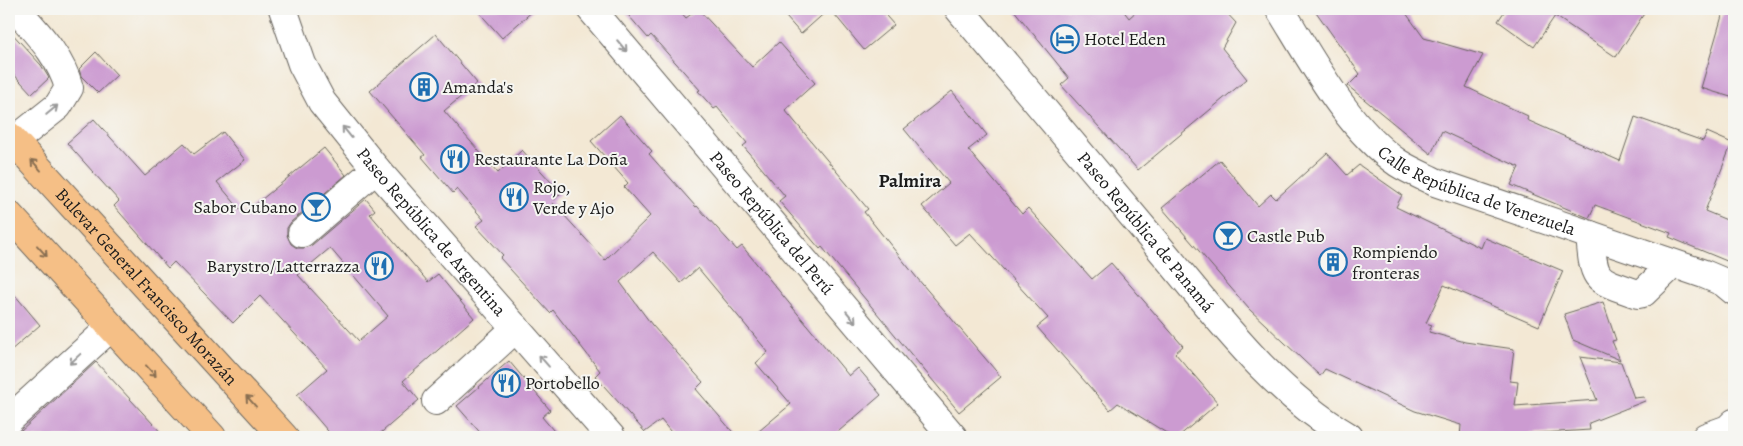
<svg xmlns="http://www.w3.org/2000/svg" width="1743" height="446" viewBox="0 0 1743 446" font-family="Alegreya,serif">
	<style>
		.building { fill: #cc9bd1; fill-rule: evenodd }
		.lines { fill: none; stroke-linecap: round; stroke-linejoin: round }
		.minor-casing { stroke: #67635c; stroke-width: 30 }
		.major-casing { stroke: #67635c; stroke-width: 30 }
		.minor { stroke: #fff; stroke-width: 28 }
		.major { stroke: #f5bf86; stroke-width: 28 }
		.oneway { stroke: #999 }
		.oneway2 { stroke: #886e51 }
		.labels { text-anchor: middle; stroke-width: 4; stroke-linejoin: round; paint-order: stroke }
		.poi-label { font-size: 18px; fill: #1c1c1c; stroke: #f6f6f2; text-anchor: start }
		.street-label { font-size: 18px; fill: #1c1c1c; stroke: #f6f6f2 }
		.neighbourhood-label { font-size: 19px; font-weight: bold; fill: #1c1c1c; stroke: #f6f6f2 }
	</style>
	<rect width="100%" height="100%" fill="#f6f6f2"/>
	<filter id="ink" filterUnits="userSpaceOnUse"><feTurbulence type="fractalNoise" baseFrequency=".02" numOctaves="2"/><feDisplacementMap in="SourceGraphic" scale="10" xChannelSelector="R" yChannelSelector="G"/><feConvolveMatrix kernelMatrix="1 2 1 2 8 2 1 2 1" color-interpolation-filters="sRGB"/></filter>
	<filter id="wash" filterUnits="userSpaceOnUse"><feTurbulence type="fractalNoise" baseFrequency=".0096" numOctaves="4" result="noise"/><feDisplacementMap in="SourceGraphic" scale="20" xChannelSelector="R" yChannelSelector="G"/><feGaussianBlur stdDeviation="1.12" result="paint"/><feColorMatrix in="noise" values="0 0 0 0 0 0 0 0 0 0 0 0 0 0 0 0 0 1.4 0 .05"/><feComposite in="paint" operator="in"/></filter>
	<g filter="url(#wash)">
		<rect width="100%" height="100%" fill="#f3e8d4"/>
		<g id="blocks">
			<g class="building">
				<polygon points="476,9 535,9 502,38"/>
				<polygon points="623,9 678,9 686,18 698,9 752,67 779,42 815,83 785,110 868,209 864,212 917,278 1001,377 959,412 822,247 820,249 779,201 785,196 743,146 747,143 717,107 714,109 698,91 700,90 651,35 648,38"/>
				<polygon points="779,9 829,9 801,34"/>
				<polygon points="830,9 880,9 894,25 864,50"/>
				<polygon points="1013,9 1122,9 1129,18 1139,9 1223,9 1236,23 1222,48 1247,79 1138,170 1061,85 1069,78"/>
				<polygon points="1314,9 1403,9 1424,38 1483,55 1466,87 1528,116 1527,120 1620,161 1635,117 1703,141 1707,132 1732,143 1705,211 1734,223 1734,264 1669,237 1671,233 1595,205 1589,218 1511,185 1519,167 1442,131 1431,154 1348,86 1360,74"/>
				<polygon points="1506,9 1647,9 1616,57 1555,16 1534,47 1498,21"/>
				<polygon points="1724,9 1734,9 1734,98 1701,88"/>
				<polygon points="9,30 41,65 49,78 32,94 9,69"/>
				<polygon points="436,34 477,83 444,111 498,173 522,150 561,193 552,202 605,260 650,216 624,187 628,183 591,141 620,115 652,151 649,154 696,207 697,206 737,250 742,246 849,376 858,368 881,395 832,437 752,437 791,404 756,363 768,352 698,268 681,283 653,252 620,282 652,325 703,382 696,389 737,437 675,437 661,420 645,432 595,376 600,371 553,310 550,313 500,258 503,255 476,226 484,220 457,189 453,193 422,157 425,155 370,91"/>
				<polygon points="96,52 117,75 98,93 81,76 79,69"/>
				<polygon points="952,91 987,135 968,150 1022,214 1028,208 1092,279 1111,263 1183,346 1175,353 1218,403 1178,437 1173,437 1118,403 1110,410 1037,327 1048,318 970,233 955,245 922,206 949,183 904,129"/>
				<path d="M 94,119 L 145,176 L 184,143 L 194,154 L 223,132 L 245,160 L 217,182 L 244,214 L 324,148 L 346,175 L 291,222 L 287,228 L 287,235 L 291,244 L 297,248 L 304,248 L 312,245 L 366,199 L 375,210 L 370,214 L 428,282 L 438,274 L 474,318 L 403,381 L 419,400 L 376,437 L 333,437 L 297,395 L 327,369 L 260,296 L 233,323 L 174,262 L 168,268 L 114,206 L 119,201 L 67,143 ZM 330,248 L 388,316 L 359,341 L 298,275 Z"/>
				<polygon points="1327,153 1347,175 1359,165 1402,195 1396,207 1481,248 1485,238 1563,271 1539,326 1444,285 1426,323 1432,325 1429,332 1465,342 1514,349 1510,381 1518,382 1515,406 1597,400 1580,357 1621,362 1634,398 1644,397 1645,401 1589,423 1590,430 1511,435 1511,437 1460,437 1461,425 1415,411 1325,369 1320,376 1249,309 1162,208 1220,160 1258,206 1271,194 1276,199"/>
				<polygon points="9,288 40,325 9,352"/>
				<polygon points="1603,302 1616,340 1612,341 1620,360 1573,340 1564,314"/>
				<polygon points="509,361 550,410 542,417 559,437 484,437 457,406"/>
				<polygon points="96,362 165,437 12,437 20,432"/>
			</g>
		</g>
	</g>
	<g filter="url(#ink)">
		<use href="#blocks" fill-opacity="0" stroke="#67635c" stroke-width="1"/>
		<g class="lines">
			<defs>
				<g id="minor">
					<path id="s1" d="M 283,9 L 302,64 L 322,102 L 376,169 L 611,437"/>
					<path id="s2" d="M 591,9 L 953,437"/>
					<path id="s3" d="M 959,9 C 1026,88 1092,167 1158,246 C 1217,316 1270,390 1349,437"/>
					<path id="s4" d="M 1280,9 C 1311,59 1348,129 1398,163 C 1409,170 1423,176 1435,182 L 1704,274 L 1723,282 L 1734,291"/>
					<path d="M 9,145 L 58,106 L 69,88 C 61,57 37,33 16,9"/>
					<polyline points="302,233 376,169"/>
					<path d="M 1590,235 C 1594,282 1594,279 1638,294 L 1643,293 L 1673,264"/>
					<polyline points="436,401 516,328"/>
					<polyline points="9,420 111,327"/>
					<polyline points="1706,437 1728,429 1734,423"/>
				</g>
				<g id="major">
					<path id="s5" d="M 9,136 L 284,437"/>
					<polyline points="9,215 212,437"/>
				</g>
			</defs>
			<use href="#minor" class="minor-casing"/>
			<use href="#major" class="major-casing"/>
			<use href="#minor" class="minor"/>
			<use href="#major" class="major"/>
		</g>
		<defs><path id="oneway-shaft" d="M-6 0H5M1.5-3L5.5 0L1.5 3" fill="none" stroke-width="1.6" stroke-linecap="round" stroke-linejoin="round" transform="scale(1.25)"/></defs>
		<g class="oneway">
			<use href="#oneway-shaft" transform="translate(622 46) rotate(50)"/>
			<use href="#oneway-shaft" transform="translate(52 110) rotate(-40)"/>
			<use href="#oneway-shaft" transform="translate(347 132) rotate(-129)"/>
			<use href="#oneway-shaft" transform="translate(851 317) rotate(50)"/>
			<use href="#oneway-shaft" transform="translate(75 359) rotate(137)"/>
			<use href="#oneway-shaft" transform="translate(544 361) rotate(-131)"/>
		</g>
		<g class="oneway2">
			<use href="#oneway-shaft" transform="translate(36 165) rotate(-132)"/>
			<use href="#oneway-shaft" transform="translate(42 251) rotate(48)"/>
			<use href="#oneway-shaft" transform="translate(151 371) rotate(48)"/>
			<use href="#oneway-shaft" transform="translate(251 401) rotate(-132)"/>
		</g>
	</g>
	<defs>
		<symbol id="hotel-ring" viewBox="-11 -11 22 22"><circle r="9.5" fill="#f6f6f2" stroke="#1f6fb2" stroke-width="1.5"/><path d="M-6-4.5h1.5V1H6V5H4.5V3h-9V5H-6ZM-4 0a1.8 1.8 0 1 1 3.6 0ZM.5 0V-2.5h3Q6-2.5 6 0Z" fill="#1f6fb2"/></symbol>
		<symbol id="building-ring" viewBox="-11 -11 22 22"><circle r="9.5" fill="#f6f6f2" stroke="#1f6fb2" stroke-width="1.5"/><path d="M-4-6H4V6H1V3H-1V6H-4ZM-2.5-4.3h1.7v1.8h-1.7ZM.8-4.3h1.7v1.8H.8ZM-2.5-1h1.7V.8h-1.7ZM.8-1h1.7V.8H.8Z" fill="#1f6fb2"/></symbol>
		<symbol id="restaurant-ring" viewBox="-11 -11 22 22"><circle r="9.5" fill="#f6f6f2" stroke="#1f6fb2" stroke-width="1.5"/><path d="M-5-6h1v4h1v-4h1v4h1v-4h1v5L-1.5 .5V6h-2V.5L-5-1ZM5-6V6H3V1.5H1.5Q1.5-4 5-6Z" fill="#1f6fb2"/></symbol>
		<symbol id="bar-ring" viewBox="-11 -11 22 22"><circle r="9.5" fill="#f6f6f2" stroke="#1f6fb2" stroke-width="1.5"/><path d="M-6-5H6L.8 .8V4.5H3.5V6h-7V4.5H-.8V.8Z" fill="#1f6fb2"/></symbol>
	</defs>
	<g fill-rule="evenodd">
		<use href="#hotel-ring" x="1049" y="23" width="32" height="32"/>
		<use href="#building-ring" x="408" y="71" width="32" height="32"/>
		<use href="#restaurant-ring" x="439" y="143" width="32" height="32"/>
		<use href="#restaurant-ring" x="498" y="181" width="32" height="32"/>
		<use href="#bar-ring" x="300" y="191" width="32" height="32"/>
		<use href="#bar-ring" x="1212" y="220" width="32" height="32"/>
		<use href="#building-ring" x="1317" y="246" width="32" height="32"/>
		<use href="#restaurant-ring" x="363" y="250" width="32" height="32"/>
		<use href="#restaurant-ring" x="490" y="367" width="32" height="32"/>
	</g>
	<g class="labels">
		<g class="poi-label">
			<text x="1084" y="45">Hotel Eden</text>
			<text x="443" y="93">Amanda's</text>
			<text x="474" y="165">Restaurante La Doña</text>
			<text x="533" y="193">Rojo,<tspan x="533" dy="21">Verde y Ajo</tspan></text>
			<text x="297" y="213" text-anchor="end">Sabor Cubano</text>
			<text x="1247" y="242">Castle Pub</text>
			<text x="1352" y="258">Rompiendo<tspan x="1352" dy="21">fronteras</tspan></text>
			<text x="360" y="272" text-anchor="end">Barystro/Latterrazza</text>
			<text x="525" y="389">Portobello</text>
		</g>
		<g class="street-label">
			<text dy="6" stroke="none"><textPath href="#s4" startOffset="279">Calle República de Venezuela</textPath></text>
			<text dy="6" stroke="none"><textPath href="#s2" startOffset="280">Paseo República del Perú</textPath></text>
			<text dy="6" stroke="none"><textPath href="#s1" startOffset="271">Paseo República de Argentina</textPath></text>
			<text dy="6" stroke="none"><textPath href="#s3" startOffset="291">Paseo República de Panamá</textPath></text>
			<text dy="6" stroke="none"><textPath href="#s5" startOffset="204">Bulevar General Francisco Morazán</textPath></text>
		</g>
		<g class="neighbourhood-label">
			<text x="910" y="187">Palmira</text>
		</g>
	</g>
	<rect width="1743" height="446" fill="none" stroke="#f6f6f2" stroke-width="30"/>
</svg>
